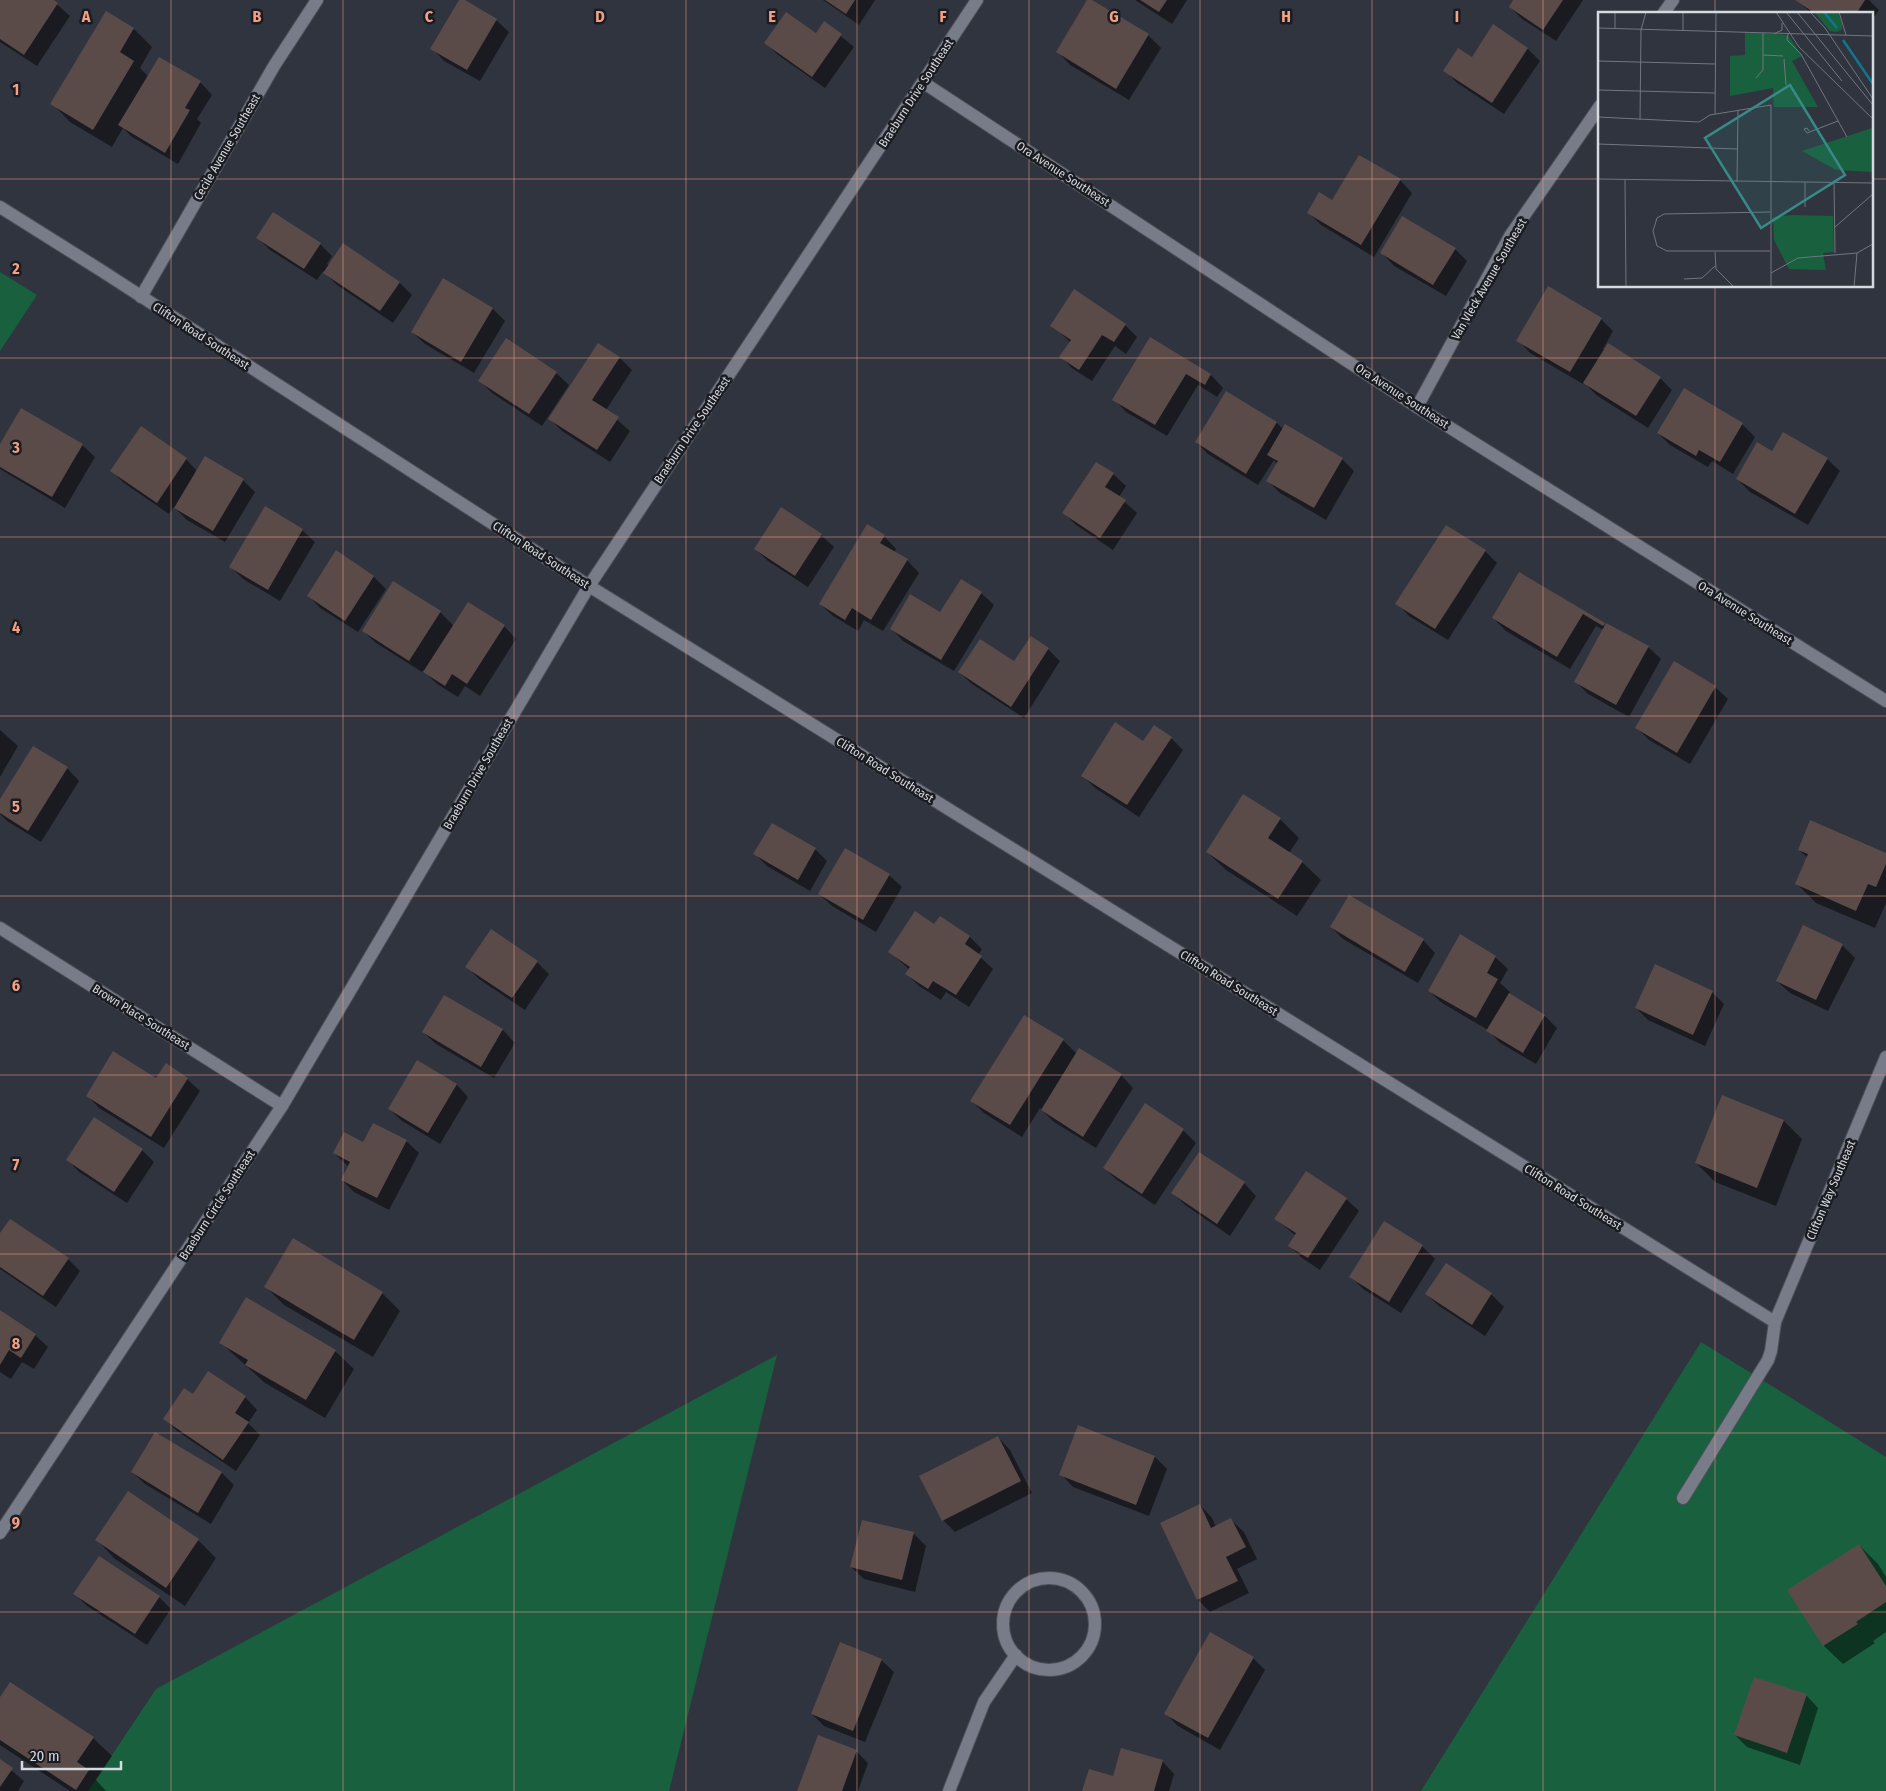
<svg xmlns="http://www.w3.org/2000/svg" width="1886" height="1791" viewBox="0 0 1886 1791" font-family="'Fira Sans Condensed',sans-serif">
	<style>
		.green { fill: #19603f }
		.shadow { fill: #0007 }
		.building { fill: #5a4b49 }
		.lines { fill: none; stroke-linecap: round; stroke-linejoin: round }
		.lane-casing { stroke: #4d5059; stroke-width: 14 }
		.street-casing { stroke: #4d5059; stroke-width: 14 }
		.lane { stroke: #777c88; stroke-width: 12 }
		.street { stroke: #777c88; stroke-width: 12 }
		.grid { fill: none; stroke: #f39f84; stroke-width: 1; stroke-opacity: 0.55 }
		.labels { text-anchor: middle; stroke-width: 5; stroke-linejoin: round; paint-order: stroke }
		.street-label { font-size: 12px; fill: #d6d9e0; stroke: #1a1c21 }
		.inset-river { fill: none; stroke: #0e778f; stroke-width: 2.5 }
		.inset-road { fill: none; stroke: #72767f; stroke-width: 1 }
		.view { fill: #378a85; fill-opacity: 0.15; stroke: #378a85; stroke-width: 2.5 }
		.inset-edge { fill: none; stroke: #d6d9e0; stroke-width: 2.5 }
		.grid-label { font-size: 16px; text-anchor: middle; font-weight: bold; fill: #f39f84; stroke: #1a1c21; stroke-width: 5; stroke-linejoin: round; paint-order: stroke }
	</style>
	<rect width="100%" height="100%" fill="#30343f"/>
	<g class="green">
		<polygon points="0,272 37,295 0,351"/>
		<polygon points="1701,1342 1886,1457 1886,1791 1421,1791"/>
		<polygon points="777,1355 669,1791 88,1791 156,1689"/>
	</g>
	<g class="shadow">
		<polygon points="0,0 52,0 70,16 37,66 0,42"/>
		<polygon points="460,0 496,20 509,32 480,81 444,61 432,48"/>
		<polygon points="823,0 875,0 859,25"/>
		<polygon points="1089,0 1148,35 1161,48 1129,100 1070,65 1058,52"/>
		<polygon points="1135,0 1187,0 1172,24"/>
		<polygon points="1515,0 1583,0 1556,41 1522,19 1510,7"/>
		<polygon points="1797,0 1869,0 1879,10 1872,20 1872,14 1812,14"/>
		<polygon points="107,12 134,29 152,47 140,68 149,77 200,82 212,95 197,119 201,123 178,164 132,137 123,128 112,147 70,122 52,103"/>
		<polygon points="825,23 854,47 825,88 778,55 766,43 817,35"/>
		<polygon points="1527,48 1540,61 1504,114 1457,83 1445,70 1472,59"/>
		<polygon points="1400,180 1412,193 1374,257 1321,225 1309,213 1332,201"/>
		<polygon points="258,238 320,244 332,256 327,264 329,266 343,245 400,283 412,295 393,323 337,285 323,271 317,280 270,250"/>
		<polygon points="1455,249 1467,261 1446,296 1394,266 1382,253"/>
		<polygon points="444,280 493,309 505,321 474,373 425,344 412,332"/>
		<polygon points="1601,319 1613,331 1603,349 1660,378 1672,390 1648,428 1596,395 1584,382 1583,384 1530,353 1518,340"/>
		<polygon points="1052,325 1125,325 1137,337 1126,354 1115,346 1092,381 1073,369 1061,357 1071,343"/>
		<polygon points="1151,339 1211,375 1223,388 1217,397 1198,385 1167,436 1126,412 1114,399"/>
		<polygon points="598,344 620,358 632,370 606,410 630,431 610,462 562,431 550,419"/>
		<polygon points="556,373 569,385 542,426 492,393 480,381"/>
		<polygon points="1684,389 1742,424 1755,437 1733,474 1712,461 1708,467 1670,445 1658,433"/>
		<polygon points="1227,392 1277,423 1283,429 1342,459 1354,471 1326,520 1280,493 1268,481 1277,464 1274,460 1258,485 1208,454 1196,442"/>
		<polygon points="141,428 186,459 197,471 243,480 255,492 225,542 187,520 174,507 169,514 124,483 112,471"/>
		<polygon points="1783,434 1827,459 1840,471 1808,525 1750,492 1737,479 1772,453"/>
		<polygon points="82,445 95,457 65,508 0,469 0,447"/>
		<polygon points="1096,463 1113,474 1126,486 1119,497 1137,513 1113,550 1076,525 1064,513"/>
		<polygon points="302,530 315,542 280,601 243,579 231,567"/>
		<polygon points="821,535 834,547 808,587 768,561 755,549"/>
		<polygon points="884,536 896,549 894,552 907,560 919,573 883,631 864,620 858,631 833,616 820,604"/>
		<polygon points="1485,551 1497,563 1448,640 1409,616 1397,603"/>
		<polygon points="336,552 374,577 386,589 358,632 320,608 308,595"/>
		<polygon points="1520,574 1606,626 1648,647 1661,659 1629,717 1588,694 1576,682 1604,630 1596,626 1570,669 1506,631 1493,618"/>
		<polygon points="981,593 994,605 954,671 903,641 891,628 941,614"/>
		<polygon points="440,612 454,626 504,626 516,639 480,696 465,686 458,697 437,684 423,670 422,672 376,643 363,631"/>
		<polygon points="1048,649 1060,661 1024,718 972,684 959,672 1014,663"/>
		<polygon points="1715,687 1728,699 1690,764 1649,740 1637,728"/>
		<polygon points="0,730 18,746 0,777"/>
		<polygon points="1171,738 1183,750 1139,817 1095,788 1082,775 1144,742"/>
		<polygon points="33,748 67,768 79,781 41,842 7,821 0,814 0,801"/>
		<polygon points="1280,819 1299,838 1289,853 1302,862 1321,880 1297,916 1226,870 1207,852"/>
		<polygon points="815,849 827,861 810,891 767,866 755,854"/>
		<polygon points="1799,850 1886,854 1886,903 1875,928 1816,903 1797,884 1808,858"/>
		<polygon points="889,875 902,887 876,932 832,906 819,894"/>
		<polygon points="940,918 970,937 982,949 978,955 993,969 969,1007 946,992 941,1000 919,986 907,974 910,970 890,952 934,926"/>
		<polygon points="1331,927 1423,940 1435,953 1418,983 1343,939"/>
		<polygon points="1842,945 1855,958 1828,1011 1790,993 1777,981"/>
		<polygon points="1495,957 1508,969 1500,983 1510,992 1508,995 1545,1016 1557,1028 1536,1064 1500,1043 1488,1030 1442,1003 1429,991"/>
		<polygon points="537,962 549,974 525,1010 479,979 467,967"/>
		<polygon points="1712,992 1724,1004 1705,1046 1648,1020 1636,1008"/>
		<polygon points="444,997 503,1030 515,1043 494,1078 436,1044 423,1032"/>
		<polygon points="1063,1040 1077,1054 1080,1050 1121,1075 1133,1088 1096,1148 1054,1122 1040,1108 1022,1137 984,1113 972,1101"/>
		<polygon points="187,1079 200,1091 164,1148 99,1108 87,1095 157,1080"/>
		<polygon points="456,1084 468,1097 440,1144 402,1121 389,1109"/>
		<polygon points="1145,1105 1183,1130 1196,1143 1155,1205 1117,1180 1104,1168"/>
		<polygon points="1784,1121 1802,1139 1776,1206 1715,1182 1696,1163"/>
		<polygon points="374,1124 406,1141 419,1153 389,1210 354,1192 342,1180 349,1167 334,1153 363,1144"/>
		<polygon points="142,1150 154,1162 127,1203 79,1172 67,1159"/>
		<polygon points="1200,1153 1244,1183 1256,1196 1230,1236 1185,1205 1173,1193"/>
		<polygon points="1307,1173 1346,1199 1359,1211 1320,1270 1302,1258 1290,1246 1296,1236 1276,1219"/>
		<polygon points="1385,1223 1422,1246 1435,1259 1401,1313 1363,1289 1351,1277"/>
		<polygon points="0,1236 68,1259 80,1271 56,1307 0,1269"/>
		<polygon points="1446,1265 1491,1294 1504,1307 1485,1336 1439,1306 1426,1294"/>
		<polygon points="266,1287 382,1293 400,1311 373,1357 284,1305"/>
		<polygon points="0,1312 35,1335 48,1347 34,1369 22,1362 11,1379 0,1372"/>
		<polygon points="221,1343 335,1351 354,1369 325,1418 265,1383"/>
		<polygon points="194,1395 245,1397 257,1410 248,1423 260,1435 236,1471 177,1431 165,1419"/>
		<polygon points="156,1434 222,1473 234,1485 211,1524 145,1484 132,1472"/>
		<polygon points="998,1437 1010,1450 1032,1493 955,1532 943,1520"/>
		<polygon points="1155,1457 1167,1469 1149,1516 1073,1487 1061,1474"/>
		<polygon points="1200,1505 1212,1518 1216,1527 1231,1520 1244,1532 1257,1559 1237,1569 1249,1593 1210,1612 1198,1600 1161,1524"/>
		<polygon points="863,1521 914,1534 926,1546 915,1592 864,1579 851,1567"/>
		<polygon points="97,1540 198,1540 216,1558 185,1606 115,1559"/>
		<polygon points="1859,1545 1878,1564 1886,1577 1886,1632 1873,1641 1875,1643 1843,1664 1824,1646 1789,1590"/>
		<polygon points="75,1594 159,1597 171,1609 147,1645 87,1606"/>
		<polygon points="1253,1658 1265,1670 1220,1750 1178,1726 1166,1714"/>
		<polygon points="881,1660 894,1672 865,1742 824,1726 812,1714"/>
		<polygon points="1806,1695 1818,1708 1800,1765 1747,1747 1735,1735"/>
		<polygon points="0,1699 93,1738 112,1756 96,1780 106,1791 70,1791 0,1745"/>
		<polygon points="856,1751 868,1763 858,1791 799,1791"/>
		<polygon points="0,1761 24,1781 18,1791 0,1791"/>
		<polygon points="1162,1761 1174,1774 1169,1791 1084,1791 1114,1778"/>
	</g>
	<g class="building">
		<polygon points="0,0 54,0 58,3 24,55 0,39"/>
		<polygon points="459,0 465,0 497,19 467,70 430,49"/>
		<polygon points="825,0 855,0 846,14"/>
		<polygon points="1087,0 1092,0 1149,34 1116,89 1056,52"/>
		<polygon points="1140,0 1167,0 1159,12"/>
		<polygon points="1513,0 1563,0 1543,30 1509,7"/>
		<polygon points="1795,0 1865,0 1856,14 1816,14"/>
		<polygon points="106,11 134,28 120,52 134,61 93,130 50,104"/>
		<polygon points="786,12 816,33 824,21 842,34 812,77 764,43"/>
		<polygon points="1493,24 1528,48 1492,103 1443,71 1458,48 1472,57"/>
		<polygon points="159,57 201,81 185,108 190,110 165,153 118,125"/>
		<polygon points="1359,155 1401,179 1361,245 1307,213 1319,192 1332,200"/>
		<polygon points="273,212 321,243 304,269 256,238"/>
		<polygon points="1402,216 1456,248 1433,285 1380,253"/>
		<polygon points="343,243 400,282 380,311 323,273"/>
		<polygon points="443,278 493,308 461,362 411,332"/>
		<polygon points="1548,286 1602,318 1570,372 1516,341"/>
		<polygon points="1074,289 1126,324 1114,342 1102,335 1079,370 1059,357 1071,340 1050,326"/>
		<polygon points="1150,337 1211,374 1205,385 1186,374 1155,425 1112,400"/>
		<polygon points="506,338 557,372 529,414 478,381"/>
		<polygon points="598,343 620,357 592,400 619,417 597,450 548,419"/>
		<polygon points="1608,343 1661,377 1636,416 1583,383"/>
		<polygon points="1684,388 1743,423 1720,462 1699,450 1696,456 1657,433"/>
		<polygon points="1226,391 1277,422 1246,474 1195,442"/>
		<polygon points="21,408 83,444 52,497 0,467 0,444"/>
		<polygon points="1285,424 1343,458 1314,508 1266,481 1278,461 1267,455"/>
		<polygon points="141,426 187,458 157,503 110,471"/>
		<polygon points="1783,432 1828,458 1795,514 1736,479 1757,442 1772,451"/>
		<polygon points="205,456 244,479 213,531 174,508"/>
		<polygon points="1096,462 1114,473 1105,487 1126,500 1100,538 1062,513"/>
		<polygon points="265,506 303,529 268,590 229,567"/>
		<polygon points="781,507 822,534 795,576 754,549"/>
		<polygon points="867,524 885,535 880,543 908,559 871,620 852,608 845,620 819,604"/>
		<polygon points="1446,525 1486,550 1435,629 1395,604"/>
		<polygon points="336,550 374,576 345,621 307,596"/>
		<polygon points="1519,572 1605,623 1603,626 1583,614 1557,657 1492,618"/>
		<polygon points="961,579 982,592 941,660 890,629 910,594 940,612"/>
		<polygon points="393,581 441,611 409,661 362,631"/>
		<polygon points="468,602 505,625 467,684 452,674 445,686 423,672"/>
		<polygon points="1606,623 1649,646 1616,705 1574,682"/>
		<polygon points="1031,636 1049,648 1011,707 958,672 980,639 1014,661"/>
		<polygon points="1674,661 1716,686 1677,753 1635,728"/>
		<polygon points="1115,722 1143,741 1154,725 1172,737 1127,805 1081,776"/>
		<polygon points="33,746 68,767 28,831 0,813 0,799"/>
		<polygon points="1243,794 1281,818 1268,838 1303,861 1278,899 1206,852"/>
		<polygon points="1810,820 1886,853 1886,864 1876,887 1868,884 1856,911 1795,884 1808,854 1798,850"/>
		<polygon points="772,823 816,848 798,880 753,854"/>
		<polygon points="845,848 890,874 863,920 818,894"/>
		<polygon points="1349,895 1424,939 1405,972 1330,927"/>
		<polygon points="915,911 934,924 940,916 970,936 965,944 982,956 956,995 933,981 928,989 905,974 910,967 888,952"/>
		<polygon points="1803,925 1843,944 1816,1000 1776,981"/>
		<polygon points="491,929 538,961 512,998 465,967"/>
		<polygon points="1460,934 1496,956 1487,973 1498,979 1476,1018 1428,991"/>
		<polygon points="1655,964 1713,991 1693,1035 1635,1008"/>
		<polygon points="1509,993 1545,1015 1523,1053 1486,1031"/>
		<polygon points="444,995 503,1029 481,1067 422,1032"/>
		<polygon points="1024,1015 1064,1039 1010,1125 970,1101"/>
		<polygon points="1079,1048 1122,1074 1083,1137 1041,1110"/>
		<polygon points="113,1051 156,1078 166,1063 188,1078 151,1137 86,1096"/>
		<polygon points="417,1060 457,1084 428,1133 388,1109"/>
		<polygon points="1722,1095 1784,1120 1757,1188 1695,1163"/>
		<polygon points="1145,1103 1184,1129 1142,1194 1103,1168"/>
		<polygon points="94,1117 143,1149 114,1192 66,1160"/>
		<polygon points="373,1123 407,1140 377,1198 341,1180 350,1162 333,1153 344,1132 363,1142"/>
		<polygon points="1199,1152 1245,1182 1217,1224 1171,1193"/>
		<polygon points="1306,1171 1347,1198 1308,1258 1288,1246 1296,1233 1274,1219"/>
		<polygon points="10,1219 69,1258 43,1296 0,1267 0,1233"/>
		<polygon points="1384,1221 1423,1245 1389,1302 1349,1277"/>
		<polygon points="293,1238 383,1292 354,1340 264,1287"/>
		<polygon points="1446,1263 1492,1293 1472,1325 1425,1294"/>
		<polygon points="246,1297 336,1350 306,1400 245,1365 248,1360 219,1343"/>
		<polygon points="0,1310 36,1334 21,1358 9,1350 0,1365"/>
		<polygon points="208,1371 246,1396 235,1413 249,1422 223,1460 163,1419 184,1388 193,1394"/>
		<polygon points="1078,1425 1155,1456 1136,1505 1059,1475"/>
		<polygon points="155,1432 222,1472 198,1513 131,1472"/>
		<polygon points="998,1436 1021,1481 942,1521 919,1476"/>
		<polygon points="128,1491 199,1539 166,1588 95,1540"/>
		<polygon points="1200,1504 1211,1528 1231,1518 1246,1547 1226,1557 1238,1581 1197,1600 1160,1523"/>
		<polygon points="862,1520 914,1532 902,1580 850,1567"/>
		<polygon points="1859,1544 1886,1586 1886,1602 1856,1622 1858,1624 1823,1646 1787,1590"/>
		<polygon points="99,1556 160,1596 135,1634 73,1594"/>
		<polygon points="1210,1632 1254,1657 1208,1738 1164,1714"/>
		<polygon points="840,1642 882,1659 853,1731 811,1714"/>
		<polygon points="1754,1677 1807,1694 1787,1753 1734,1735"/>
		<polygon points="10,1682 94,1737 77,1762 89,1770 76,1790 0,1740 0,1697"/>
		<polygon points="818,1735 857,1750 842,1791 797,1791"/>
		<polygon points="1121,1748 1163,1760 1154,1791 1082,1791 1089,1769 1113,1776"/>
		<polygon points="0,1759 13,1768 0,1787"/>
	</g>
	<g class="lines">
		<defs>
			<polyline id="lane" points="1683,1498 1768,1360 1771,1351 1775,1322"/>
			<g id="street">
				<polyline points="1663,14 1673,0"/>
				<polyline points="924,83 1417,407 1886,701"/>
				<polyline points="0,207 102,271 589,586 1775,1322 1886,1057"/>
				<polyline points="141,297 274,66 317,0"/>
				<polyline points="1417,407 1510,236 1600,106"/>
				<polyline points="0,928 282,1106"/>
				<polyline points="0,1533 282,1106 589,586 977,0"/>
				<circle cx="1049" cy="1624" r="46"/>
				<polyline points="949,1791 984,1702 1016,1655"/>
			</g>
		</defs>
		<use href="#lane" class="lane-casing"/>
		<use href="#street" class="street-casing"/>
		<use href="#lane" class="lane"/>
		<use href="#street" class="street"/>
	</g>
	<path class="grid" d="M 171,0 L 171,1791M 343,0 L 343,1791M 514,0 L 514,1791M 686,0 L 686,1791M 857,0 L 857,1791M 1029,0 L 1029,1791M 1200,0 L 1200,1791M 1372,0 L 1372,1791M 1543,0 L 1543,1791M 1715,0 L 1715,14M 0,179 L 1600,179M 1872,179 L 1886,179M 1715,286 L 1715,1791M 0,358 L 1886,358M 0,537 L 1886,537M 0,716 L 1886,716M 0,896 L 1886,896M 0,1075 L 1886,1075M 0,1254 L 1886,1254M 0,1433 L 1886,1433M 0,1612 L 1886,1612"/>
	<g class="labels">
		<g class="street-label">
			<text transform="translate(916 93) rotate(-57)" y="4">Braeburn Drive Southeast</text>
			<text transform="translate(227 147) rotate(-60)" y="4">Cecile Avenue Southeast</text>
			<text transform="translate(1063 174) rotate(33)" y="4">Ora Avenue Southeast</text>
			<text transform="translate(1489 279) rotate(-60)" y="4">Van Vleck Avenue Southeast</text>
			<text transform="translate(201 336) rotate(33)" y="4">Clifton Road Southeast</text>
			<text transform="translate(1402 396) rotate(33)" y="4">Ora Avenue Southeast</text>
			<text transform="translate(692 430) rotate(-56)" y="4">Braeburn Drive Southeast</text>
			<text transform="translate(541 555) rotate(33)" y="4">Clifton Road Southeast</text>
			<text transform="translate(1745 613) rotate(32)" y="4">Ora Avenue Southeast</text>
			<text transform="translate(885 770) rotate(32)" y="4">Clifton Road Southeast</text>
			<text transform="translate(478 774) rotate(-60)" y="4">Braeburn Drive Southeast</text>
			<text transform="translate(1229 983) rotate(32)" y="4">Clifton Road Southeast</text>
			<text transform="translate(141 1017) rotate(32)" y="4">Brown Place Southeast</text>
			<text transform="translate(1831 1190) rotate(-67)" y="4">Clifton Way Southeast</text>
			<text transform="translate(1573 1197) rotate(32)" y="4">Clifton Road Southeast</text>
			<text transform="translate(217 1205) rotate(-57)" y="4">Braeburn Circle Southeast</text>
		</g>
	</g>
	<g transform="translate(1598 12)">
		<rect width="275" height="275" fill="#30343f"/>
		<path d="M 240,0 L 244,12 L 244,17 L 239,20 L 232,19 L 217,1 ZM 147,20 L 190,23 L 204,44 L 194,49 L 220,95 L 176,95 L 175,76 L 132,84 L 132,44 L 147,43 ZM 274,116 L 275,160 L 238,158 L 204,139 ZM 193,203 L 235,204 L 236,240 L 225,241 L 228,258 L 191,257 L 176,228 L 175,205 Z" fill="#19603f"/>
		<path class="inset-river" d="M 226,0 L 239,16M 245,28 L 275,72"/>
		<path class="inset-road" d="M 17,0 L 17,17M 178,0 L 201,35 L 275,107M 188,0 L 244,69M 199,0 L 275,93M 212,0 L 227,16 L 275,87M 241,0 L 248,23M 0,16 L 275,24M 85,18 L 85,0M 176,22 L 184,18 L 184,11M 190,22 L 189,28 L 203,42 L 249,125M 165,43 L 185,44M 186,47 L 188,73M 0,49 L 117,52M 158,66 L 165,58 L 165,21M 0,78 L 117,81M 117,102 L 118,0M 0,105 L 101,110 L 112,103 L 173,93 L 173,275M 42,108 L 43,18 L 48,0M 211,119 L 209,116 L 206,117 L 209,121 L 240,109M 0,132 L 140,137M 0,167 L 275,171M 27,168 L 28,275M 139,170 L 140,98M 236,170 L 237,241M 207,195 L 207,170M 237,215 L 275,182M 172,239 L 69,239 L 59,234 L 55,219 L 59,206 L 66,202 L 172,200M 117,240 L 118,257 L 136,275M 173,261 L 200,246 L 259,241 L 275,232M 86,267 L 104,266 L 117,254M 256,275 L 259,241"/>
		<path class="view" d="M 192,73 L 247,163 L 163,216 L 107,126 Z"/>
		<rect width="275" height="275" class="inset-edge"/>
	</g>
	<g class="grid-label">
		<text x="86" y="22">A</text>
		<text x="257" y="22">B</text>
		<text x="429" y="22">C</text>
		<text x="600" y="22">D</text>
		<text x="772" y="22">E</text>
		<text x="943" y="22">F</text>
		<text x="1114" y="22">G</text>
		<text x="1286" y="22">H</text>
		<text x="1457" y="22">I</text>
		<text x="16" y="95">1</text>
		<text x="16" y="274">2</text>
		<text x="16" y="453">3</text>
		<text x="16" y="633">4</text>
		<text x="16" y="812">5</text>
		<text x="16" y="991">6</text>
		<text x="16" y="1170">7</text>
		<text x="16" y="1349">8</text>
		<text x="16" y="1528">9</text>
	</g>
	<path d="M22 1761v8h99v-8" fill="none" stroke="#d6d9e0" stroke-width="2.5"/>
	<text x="30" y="1761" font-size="15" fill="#d6d9e0" stroke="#1a1c21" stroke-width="4" paint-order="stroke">20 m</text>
</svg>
